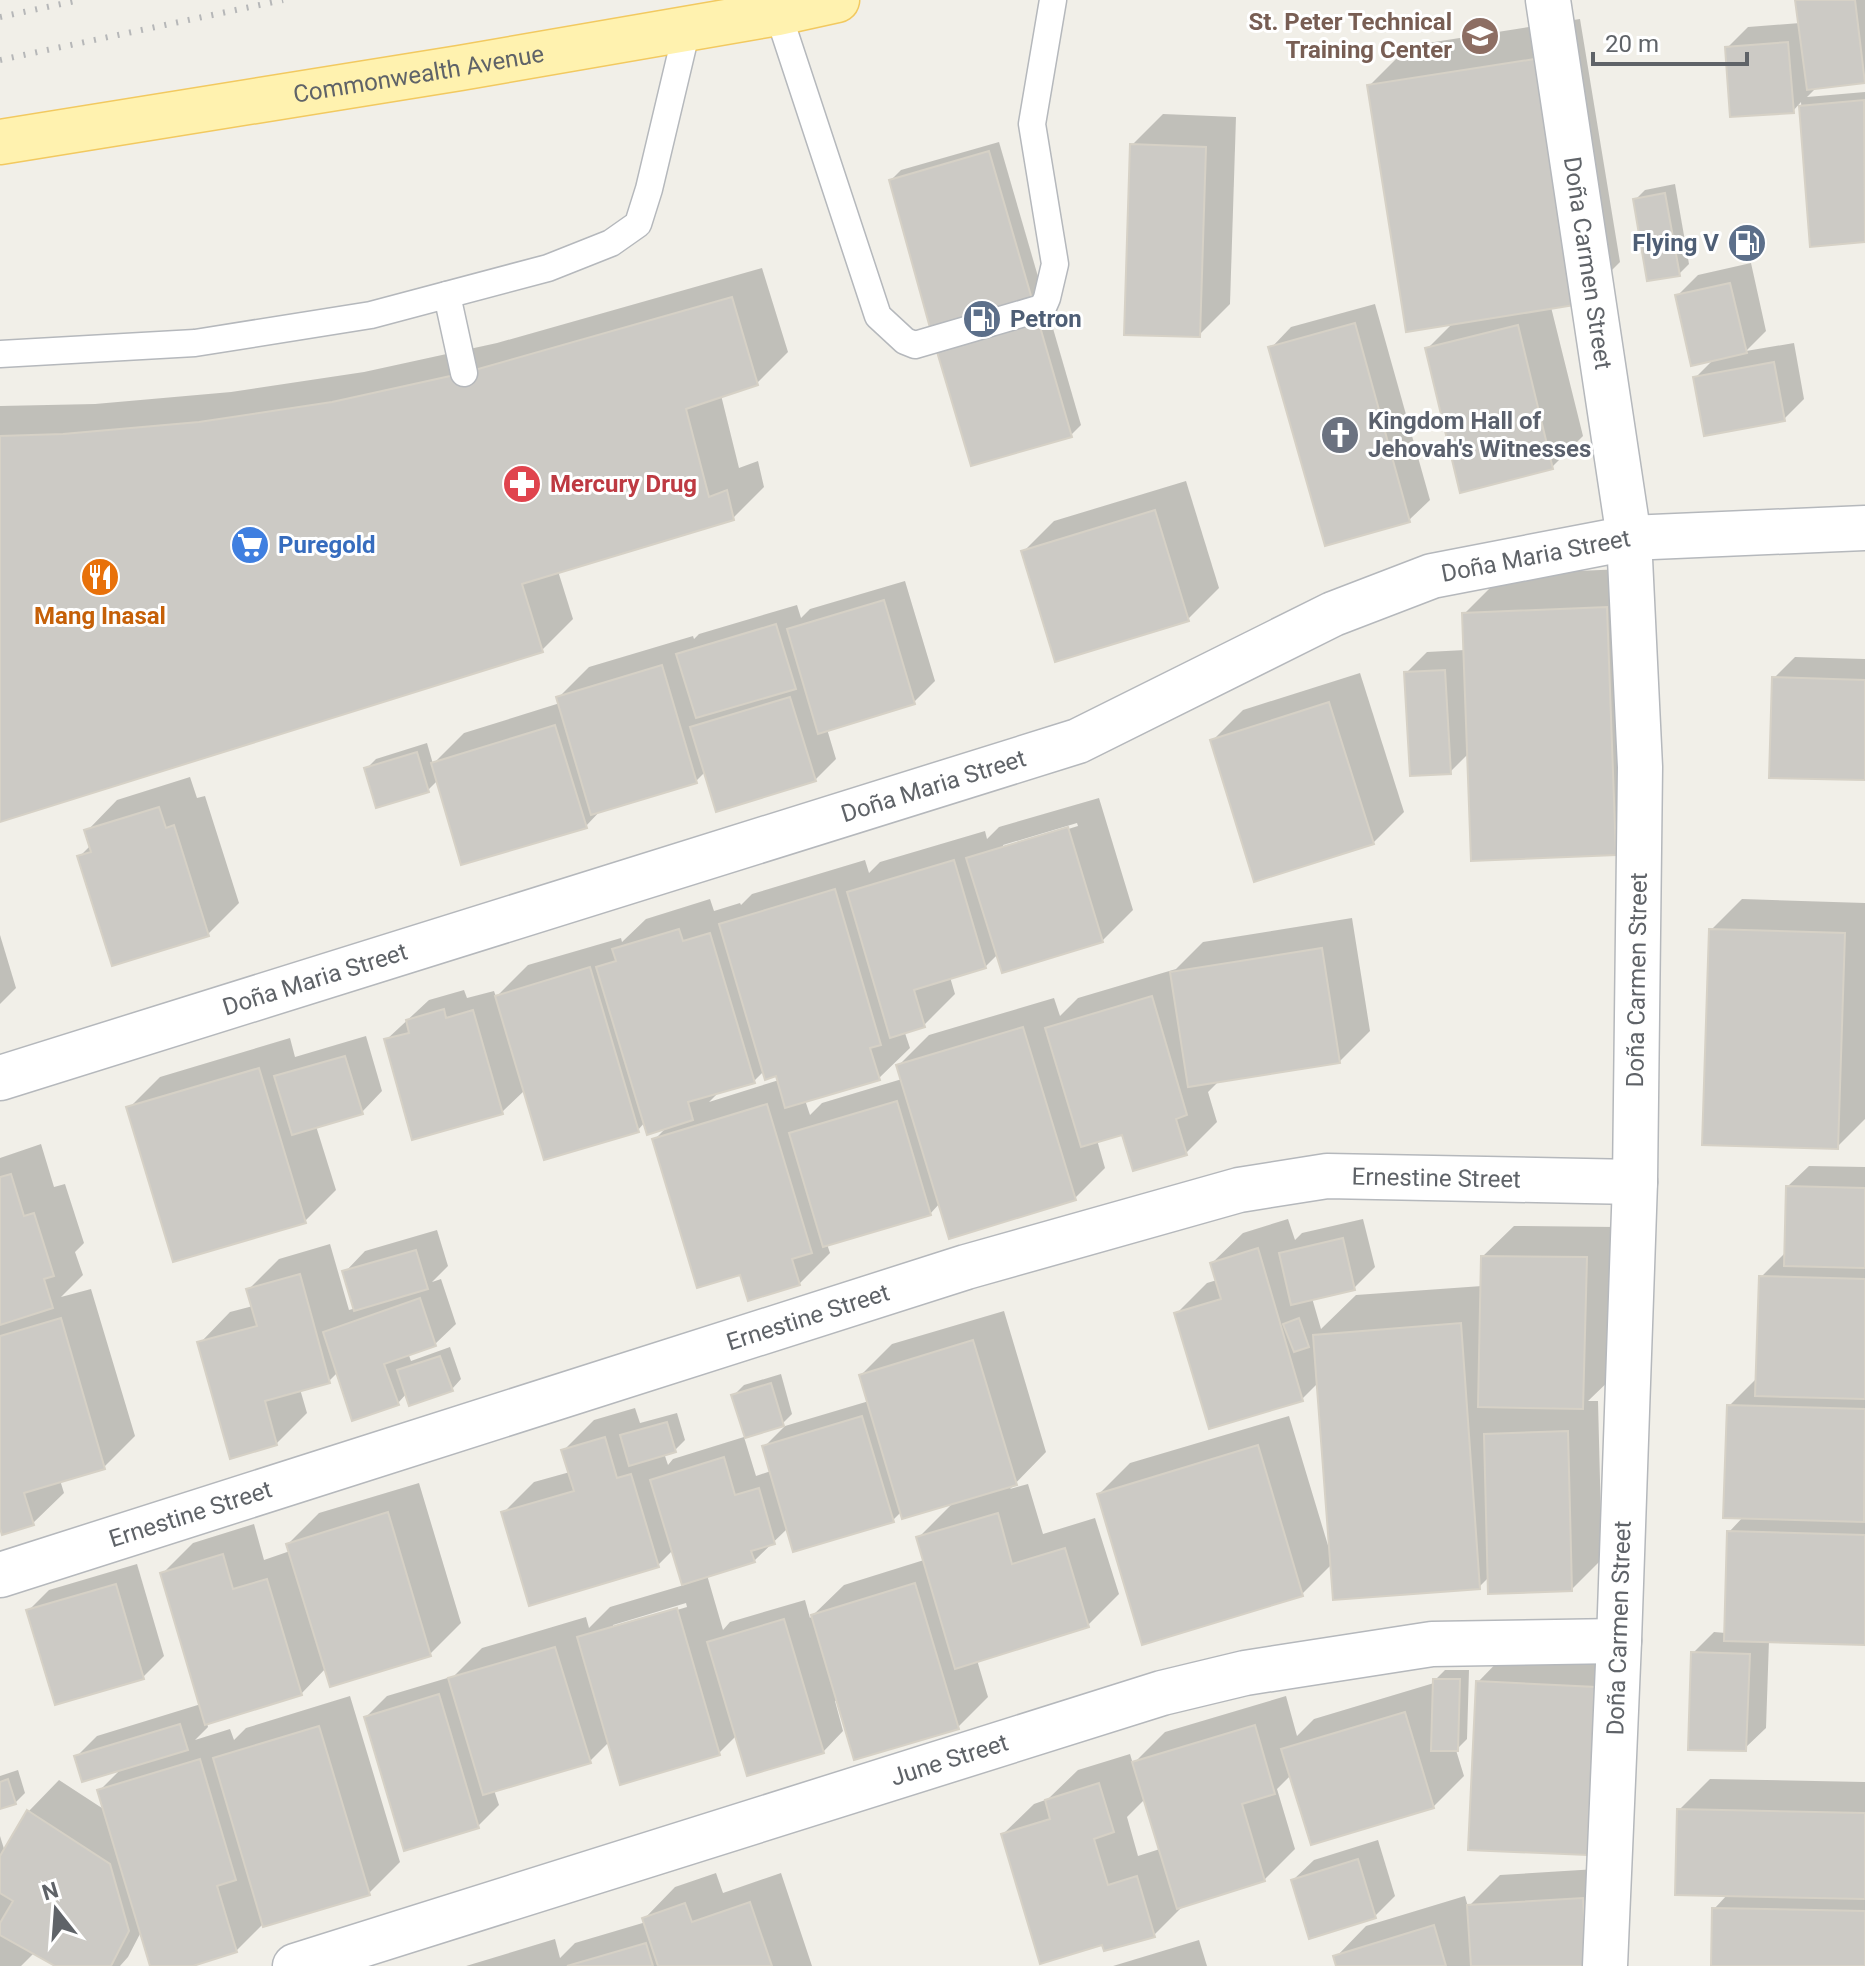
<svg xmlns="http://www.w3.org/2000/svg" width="1865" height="1966" viewBox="0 0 1865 1966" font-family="Roboto,sans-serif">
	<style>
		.shadow { fill: #0003; fill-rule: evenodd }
		.building { fill: #cccac5; stroke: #d6d1c6; stroke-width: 2 }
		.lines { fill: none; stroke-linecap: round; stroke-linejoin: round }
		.lane-casing { stroke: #b5b8bc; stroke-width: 29 }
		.street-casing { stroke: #b5b8bc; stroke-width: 47 }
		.primary-casing { stroke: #f2c960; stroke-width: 47 }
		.lane { stroke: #fff; stroke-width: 26 }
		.street { stroke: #fff; stroke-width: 44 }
		.primary { stroke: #fff2af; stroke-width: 44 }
		.rail { stroke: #b6b7b8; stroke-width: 6; stroke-dasharray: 2 10; stroke-linecap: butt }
		.labels { text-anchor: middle; stroke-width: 6; stroke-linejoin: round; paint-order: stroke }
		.education-label { font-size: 24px; font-weight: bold; fill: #785e54; stroke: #fff; text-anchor: end }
		.street-label { font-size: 24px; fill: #5f6368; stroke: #fff }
		.service-label { font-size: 24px; font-weight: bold; fill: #4e5e75; stroke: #fff; text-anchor: end }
		.worship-label { font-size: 24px; font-weight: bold; fill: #5b616d; stroke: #fff; text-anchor: start }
		.health-label { font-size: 24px; font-weight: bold; fill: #be3a42; stroke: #fff; text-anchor: start }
		.shop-label { font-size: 24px; font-weight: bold; fill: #366cbe; stroke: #fff; text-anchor: start }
		.food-label { font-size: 24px; font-weight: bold; fill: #c56008; stroke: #fff }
	</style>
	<rect width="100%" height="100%" fill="#f1efe8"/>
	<g class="shadow">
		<polygon points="1797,0 1865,0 1865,80 1813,87 1814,90 1807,97 1865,92 1865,240 1812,244 1801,102 1793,111 1727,48 1748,27 1800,23"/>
		<polygon points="1580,19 1620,262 1580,302 1551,307 1583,436 1552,467 1427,349 1454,322 1369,86 1409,46"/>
		<polygon points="1163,114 1236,117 1230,304 1199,335 1132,145"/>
		<polygon points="999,142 1081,425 1071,435 891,180 901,170"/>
		<polygon points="1675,184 1689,264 1679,274 1635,200 1645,190"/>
		<polygon points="1751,263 1766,331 1746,351 1794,343 1804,399 1784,419 1695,378 1714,359 1677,296 1698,275"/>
		<polygon points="762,268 788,352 757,383 721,395 739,468 758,461 764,487 733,518 558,571 573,619 542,650 0,820 0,406 95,404 231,392 364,372 497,343"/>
		<polygon points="1375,304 1430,500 1409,520 1271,348 1291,327"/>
		<polygon points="1186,481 1219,588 1188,619 1023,552 1054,521"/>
		<polygon points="1647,568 1655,813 1615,853 1469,753 1450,772 1406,673 1427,652 1465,650 1464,614 1504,574"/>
		<polygon points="905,581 935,681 914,702 827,729 836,759 815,780 706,771 696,781 602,809 586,826 438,780 428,790 366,769 376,759 427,743 433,764 464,733 560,703 559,697 589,667 693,636 694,639 699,634 797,605 801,618 810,609"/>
		<polygon points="1795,657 1865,659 1865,778 1774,678"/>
		<polygon points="1360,673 1404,812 1373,843 1212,741 1243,710"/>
		<polygon points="190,777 197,798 205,796 239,903 208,934 80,856 91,845 87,831 117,800"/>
		<path d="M 1099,798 L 1133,910 L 1102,941 L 998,954 L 985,967 L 950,977 L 955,994 L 924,1025 L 905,1033 L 910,1048 L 879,1078 L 805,1100 L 810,1115 L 822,1103 L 902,1079 L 898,1066 L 929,1035 L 1054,998 L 1060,1016 L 1078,998 L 1176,969 L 1203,942 L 1352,918 L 1370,1031 L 1339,1062 L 1217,1081 L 1217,1083 L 1208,1092 L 1217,1122 L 1186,1153 L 1123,1132 L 1097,1140 L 1105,1168 L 1074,1199 L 940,1203 L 930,1214 L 827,1244 L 830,1253 L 799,1284 L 741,1272 L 654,1140 L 668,1126 L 645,1122 L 638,1130 L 525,1090 L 502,1112 L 386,1040 L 429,1000 L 464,990 L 467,998 L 494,991 L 496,997 L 528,965 L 621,938 L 622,942 L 646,919 L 710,899 L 714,911 L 740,903 L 741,905 L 752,894 L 865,860 L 869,873 L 880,862 L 985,831 L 987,839 L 999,827 ZM 1077,823 L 1078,826 L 1003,849 L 1003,845 ZM 765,1070 L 777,1074 L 779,1080 L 709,1102 L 720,1091 L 754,1081 Z"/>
		<polygon points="1742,899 1865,903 1865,1119 1837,1147 1711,930"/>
		<polygon points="0,935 16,988 0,1004"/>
		<polygon points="366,1036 382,1091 362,1112 316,1126 336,1190 305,1221 129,1108 160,1077 290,1038 295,1057"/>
		<polygon points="41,1144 54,1187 65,1184 84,1243 75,1252 83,1275 61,1297 91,1289 135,1436 104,1467 60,1480 64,1493 33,1523 0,1521 0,1158"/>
		<polygon points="1809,1166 1865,1167 1865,1643 1769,1640 1766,1728 1745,1748 1693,1653 1714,1632 1726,1633 1729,1532 1744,1516 1729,1406 1757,1378 1761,1277 1786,1252 1788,1186"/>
		<polygon points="1288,1219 1295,1240 1302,1233 1363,1219 1375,1267 1354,1288 1312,1298 1321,1329 1356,1295 1482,1286 1483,1256 1514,1226 1617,1227 1614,1376 1588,1401 1598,1401 1602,1559 1572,1589 1490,1576 1479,1587 1332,1564 1302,1594 1099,1494 1130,1463 1289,1416 1330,1552 1319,1382 1302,1399 1176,1314 1207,1283 1217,1280 1212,1263 1243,1233"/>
		<polygon points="437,1230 448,1266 432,1282 441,1279 456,1324 435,1344 408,1353 411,1361 450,1347 461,1379 452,1389 407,1393 398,1403 338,1372 329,1381 300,1389 307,1413 276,1444 200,1343 230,1312 253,1306 248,1290 279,1259 330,1244 349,1310 356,1308 345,1272 365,1251"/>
		<path d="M 1004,1311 L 1046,1452 L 1010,1489 L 1028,1484 L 1043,1534 L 1095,1518 L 1119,1594 L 1088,1625 L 977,1660 L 988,1697 L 958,1727 L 838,1700 L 835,1701 L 843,1731 L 823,1752 L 737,1735 L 719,1753 L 609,1742 L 590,1761 L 494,1790 L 499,1805 L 478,1826 L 366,1717 L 387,1696 L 454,1676 L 482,1648 L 586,1617 L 589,1628 L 610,1607 L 684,1585 L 673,1550 L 658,1565 L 503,1513 L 534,1482 L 570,1472 L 563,1451 L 594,1420 L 635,1408 L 640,1423 L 677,1413 L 685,1440 L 675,1450 L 664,1453 L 668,1465 L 673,1459 L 744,1437 L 756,1476 L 771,1471 L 764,1447 L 785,1426 L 869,1401 L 861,1375 L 892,1344 ZM 954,1502 L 918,1538 L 924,1560 L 844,1585 L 810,1618 L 805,1600 L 730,1622 L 723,1630 L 707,1575 L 754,1561 L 788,1528 L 893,1520 L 902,1511 ZM 686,1603 L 687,1607 L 613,1629 L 613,1625 Z"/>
		<polygon points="781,1374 792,1414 782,1424 734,1395 744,1385"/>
		<polygon points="419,1483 461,1623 430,1654 326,1668 301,1694 207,1723 208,1727 195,1740 230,1729 234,1740 246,1728 350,1696 400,1862 369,1893 264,1923 236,1951 186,1966 152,1966 141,1932 128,1957 120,1966 59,1966 35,1952 21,1966 0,1966 0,1836 5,1852 29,1811 59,1780 105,1810 99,1791 123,1767 76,1757 97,1736 201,1704 162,1574 193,1543 254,1524 264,1560 290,1551 288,1544 319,1513"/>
		<polygon points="137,1564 164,1656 143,1677 28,1611 49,1590"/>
		<polygon points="1508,1651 1625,1657 1617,1822 1586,1853 1478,1682"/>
		<path d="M 1445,1670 L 1469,1670 L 1467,1739 L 1456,1750 L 1464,1776 L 1433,1807 L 1291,1775 L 1277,1789 L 1295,1849 L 1264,1880 L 1185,1904 L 1154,1935 L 1103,1942 L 1003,1834 L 1034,1804 L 1048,1799 L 1078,1770 L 1130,1754 L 1133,1764 L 1165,1732 L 1286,1696 L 1297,1736 L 1314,1719 L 1434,1683 L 1435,1680 ZM 1145,1799 L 1160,1849 L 1138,1856 L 1127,1817 Z"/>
		<polygon points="18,1770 25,1793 15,1803 0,1807 0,1776"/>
		<polygon points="1710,1779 1865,1782 1865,1966 1713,1966 1714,1909 1728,1894 1679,1810"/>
		<polygon points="1378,1840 1395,1896 1375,1916 1293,1880 1314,1860"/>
		<polygon points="1613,1868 1619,1966 1338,1966 1336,1957 1366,1926 1465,1896 1468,1907 1500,1875"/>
		<polygon points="716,1873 723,1893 781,1873 812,1966 466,1966 555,1939 560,1958 575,1943 646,1922 645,1918 675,1887"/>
		<polygon points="1199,1940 1207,1966 1113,1966"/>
	</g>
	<g class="building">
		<polygon points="1795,0 1855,0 1865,83 1807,90"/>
		<polygon points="1788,42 1794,113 1730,117 1725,47"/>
		<polygon points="1541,58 1581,304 1406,332 1367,85"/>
		<polygon points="1864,100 1865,242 1810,247 1799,106"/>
		<polygon points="1130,144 1206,147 1200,337 1124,335"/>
		<polygon points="989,151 1072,437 971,466 932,335 889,180"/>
		<polygon points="1665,193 1680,276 1647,281 1633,199"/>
		<polygon points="1730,283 1747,353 1691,366 1675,295"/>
		<polygon points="732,297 758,385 686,409 709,497 727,490 734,520 522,584 543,652 0,822 0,436 63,434 199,422 332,402 464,373"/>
		<polygon points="1355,323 1410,522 1325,546 1268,347"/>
		<polygon points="1518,325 1553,469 1460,493 1425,348"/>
		<polygon points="1774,362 1785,421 1704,436 1693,377"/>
		<polygon points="1155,510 1189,621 1055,662 1021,551"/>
		<polygon points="884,600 915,704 818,734 787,629"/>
		<polygon points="1607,607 1616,855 1471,861 1462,613"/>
		<polygon points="776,624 796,689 696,718 676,654"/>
		<polygon points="662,665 697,783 591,815 556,697"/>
		<polygon points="1445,670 1451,774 1410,776 1404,672"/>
		<polygon points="1772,677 1865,680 1865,780 1769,778"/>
		<polygon points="790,697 816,781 716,812 690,727"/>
		<polygon points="1329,702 1374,844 1254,882 1210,740"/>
		<polygon points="555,725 587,828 461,865 431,763"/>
		<polygon points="417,752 429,792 376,808 364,768"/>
		<polygon points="159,807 166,828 174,825 209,936 112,966 77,856 91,852 84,830"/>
		<polygon points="1068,827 1103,942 1002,973 966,858"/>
		<polygon points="954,860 986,968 914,990 925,1027 890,1038 847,892"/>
		<polygon points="835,889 881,1045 870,1048 880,1080 785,1108 776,1076 765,1080 719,924"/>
		<polygon points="679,929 683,941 710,933 755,1083 688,1102 693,1120 647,1135 596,967 616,961 612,949"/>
		<polygon points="1709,929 1845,933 1838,1149 1702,1145"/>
		<polygon points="1322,948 1340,1063 1188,1087 1170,972"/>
		<polygon points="590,967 639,1132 544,1160 495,996"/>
		<polygon points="1152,996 1187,1115 1176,1119 1187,1155 1133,1171 1122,1135 1081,1147 1045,1028"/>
		<polygon points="444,1009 446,1018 473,1010 503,1114 412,1140 384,1039 409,1033 406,1020"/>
		<polygon points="1023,1027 1076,1200 949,1239 896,1065"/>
		<polygon points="345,1056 363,1114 292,1135 274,1076"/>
		<polygon points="259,1068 306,1223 173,1262 126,1107"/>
		<polygon points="897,1101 931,1215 823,1247 789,1133"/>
		<polygon points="767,1104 812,1253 792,1259 800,1285 748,1301 740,1275 697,1288 652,1139"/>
		<polygon points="11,1174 24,1216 34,1213 54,1276 44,1279 53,1308 0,1325 0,1177"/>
		<polygon points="1786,1186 1865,1188 1865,1268 1784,1266"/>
		<polygon points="1343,1238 1355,1290 1291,1305 1279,1253"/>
		<polygon points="1258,1248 1303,1401 1209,1429 1174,1313 1221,1299 1210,1263"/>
		<polygon points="416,1250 428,1289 354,1311 342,1271"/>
		<polygon points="1481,1256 1587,1257 1583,1409 1478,1407"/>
		<polygon points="300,1274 330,1383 265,1401 277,1445 230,1459 197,1342 257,1326 246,1289"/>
		<polygon points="1759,1276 1865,1279 1865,1399 1755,1396"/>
		<polygon points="420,1298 436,1346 384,1364 399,1405 352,1421 323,1332"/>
		<polygon points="61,1318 105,1469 24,1493 34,1525 2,1535 0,1528 0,1336"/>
		<polygon points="1299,1318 1309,1347 1294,1352 1283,1324"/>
		<polygon points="1461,1323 1480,1589 1333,1600 1313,1335"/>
		<polygon points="973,1340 1017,1485 902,1519 859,1375"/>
		<polygon points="440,1356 453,1391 409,1406 397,1370"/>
		<polygon points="771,1383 784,1426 745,1438 731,1395"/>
		<polygon points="1727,1405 1865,1409 1864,1522 1723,1518"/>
		<polygon points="862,1416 894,1522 793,1552 762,1446"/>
		<polygon points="667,1422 676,1452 629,1466 620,1435"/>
		<polygon points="1568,1431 1572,1591 1488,1594 1484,1434"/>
		<polygon points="605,1437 617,1478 631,1474 659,1567 529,1606 501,1512 574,1491 561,1450"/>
		<polygon points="1258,1445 1303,1596 1142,1645 1097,1494"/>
		<polygon points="724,1457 735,1495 759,1488 775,1544 751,1551 755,1562 682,1585 650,1480"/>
		<polygon points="388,1512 431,1656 330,1687 286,1544"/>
		<polygon points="998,1513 1012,1564 1065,1548 1089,1627 955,1669 916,1537"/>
		<polygon points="1727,1531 1865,1535 1865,1645 1724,1641"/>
		<polygon points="223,1554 233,1589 267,1579 302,1695 205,1725 160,1573"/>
		<polygon points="915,1583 959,1729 854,1760 811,1615"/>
		<polygon points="116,1584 144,1679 55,1705 26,1610"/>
		<polygon points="677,1608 720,1755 620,1785 577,1637"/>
		<polygon points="784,1619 824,1753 747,1776 707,1642"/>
		<polygon points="555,1647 591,1763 483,1795 448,1678"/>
		<polygon points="1691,1652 1750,1654 1746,1751 1688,1750"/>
		<polygon points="1433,1679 1460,1679 1458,1751 1431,1751"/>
		<polygon points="1476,1681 1596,1687 1587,1855 1468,1850"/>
		<polygon points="439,1694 479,1828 404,1851 364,1717"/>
		<polygon points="1405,1712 1434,1808 1311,1845 1281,1749"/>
		<polygon points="180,1724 188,1750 82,1782 74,1756"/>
		<polygon points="1255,1725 1275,1794 1242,1804 1265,1881 1177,1909 1132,1762"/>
		<polygon points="319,1726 370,1895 263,1927 213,1758"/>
		<polygon points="200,1759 236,1880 217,1886 237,1952 193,1966 150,1966 97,1790"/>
		<polygon points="8,1779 16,1804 0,1809 0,1782"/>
		<polygon points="1099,1783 1114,1832 1094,1839 1108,1885 1137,1876 1155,1937 1104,1951 1102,1945 1040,1964 1001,1834 1050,1819 1045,1800"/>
		<polygon points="1677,1809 1865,1813 1865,1899 1675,1895"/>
		<polygon points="27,1810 110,1864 129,1931 111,1966 55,1966 0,1935 0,1923 13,1901 0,1893 0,1856"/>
		<polygon points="1358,1859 1376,1918 1309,1939 1291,1880"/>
		<polygon points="1583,1898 1587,1966 1471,1966 1467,1905"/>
		<polygon points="750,1902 772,1966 658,1966 642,1918 685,1903 692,1922"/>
		<polygon points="1712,1908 1865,1911 1865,1966 1711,1966"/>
		<polygon points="1434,1925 1446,1966 1336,1966 1333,1956"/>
		<polygon points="646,1943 653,1966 567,1966"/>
	</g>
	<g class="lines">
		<defs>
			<g id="lane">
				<polyline points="778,13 878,316 905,341 915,345 1038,309 1044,305 1047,298 1055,264 1032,124 1053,0"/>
				<polyline points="447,295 464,373"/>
				<polyline points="0,354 195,343 371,315 548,268 611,243 638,224 649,189 687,29"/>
			</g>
			<g id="street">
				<path id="s1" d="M 1548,0 L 1629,538 L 1640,767 L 1635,1182 L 1619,1641 L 1605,1966"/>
				<path id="s2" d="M 0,1078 L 1078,741 L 1333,614 L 1432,576 L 1629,538 L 1865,528"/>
				<path id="s3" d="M 0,1575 L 966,1267 L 1239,1190 L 1327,1176 L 1635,1182"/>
				<path id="s4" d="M 295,1966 L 1162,1693 L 1245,1673 L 1432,1644 L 1619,1641"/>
			</g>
			<g id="primary">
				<path id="s5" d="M 0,142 L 460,68 L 778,13 L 837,0"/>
			</g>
		</defs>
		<use href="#lane" class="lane-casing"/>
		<use href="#street" class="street-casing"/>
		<use href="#primary" class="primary-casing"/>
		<use href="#lane" class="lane"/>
		<use href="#street" class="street"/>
		<use href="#primary" class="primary"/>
		<g class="rail">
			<polyline points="0,17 80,0"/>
			<polyline points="0,60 283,0"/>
		</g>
	</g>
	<defs>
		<symbol id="school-disc" viewBox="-11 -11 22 22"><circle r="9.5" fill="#8d6e63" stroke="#fff"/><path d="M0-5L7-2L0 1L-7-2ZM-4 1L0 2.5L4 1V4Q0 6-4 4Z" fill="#fff"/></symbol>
		<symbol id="fuel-disc" viewBox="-11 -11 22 22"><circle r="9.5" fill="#5c6f8a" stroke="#fff"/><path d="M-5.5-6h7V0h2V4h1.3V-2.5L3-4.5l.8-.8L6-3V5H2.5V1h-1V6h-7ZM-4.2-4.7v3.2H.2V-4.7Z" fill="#fff"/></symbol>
		<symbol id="church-disc" viewBox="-11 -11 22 22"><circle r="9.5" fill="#6b7280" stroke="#fff"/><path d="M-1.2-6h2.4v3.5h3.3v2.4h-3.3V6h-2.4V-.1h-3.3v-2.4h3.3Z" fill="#fff"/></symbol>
		<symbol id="pharmacy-disc" viewBox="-11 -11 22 22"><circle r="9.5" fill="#e0444e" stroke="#fff"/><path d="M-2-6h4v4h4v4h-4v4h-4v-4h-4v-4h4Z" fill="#fff"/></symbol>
		<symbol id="supermarket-disc" viewBox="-11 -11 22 22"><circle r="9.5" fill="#3f7fe0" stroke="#fff"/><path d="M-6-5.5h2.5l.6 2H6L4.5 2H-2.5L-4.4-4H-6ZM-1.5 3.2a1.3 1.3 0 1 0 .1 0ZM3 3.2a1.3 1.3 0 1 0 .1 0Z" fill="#fff"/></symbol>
		<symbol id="restaurant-disc" viewBox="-11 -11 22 22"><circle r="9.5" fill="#e8710a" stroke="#fff"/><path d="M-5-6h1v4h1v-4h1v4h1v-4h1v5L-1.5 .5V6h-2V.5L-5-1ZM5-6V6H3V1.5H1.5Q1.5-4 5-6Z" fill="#fff"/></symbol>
	</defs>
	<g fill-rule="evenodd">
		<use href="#school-disc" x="1458" y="14" width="44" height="44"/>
		<use href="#fuel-disc" x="1725" y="221" width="44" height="44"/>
		<use href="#fuel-disc" x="960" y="297" width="44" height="44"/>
		<use href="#church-disc" x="1318" y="413" width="44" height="44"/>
		<use href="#pharmacy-disc" x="500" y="462" width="44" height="44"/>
		<use href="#supermarket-disc" x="228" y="523" width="44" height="44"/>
		<use href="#restaurant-disc" x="78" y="555" width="44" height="44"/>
	</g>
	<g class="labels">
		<g class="education-label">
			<text x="1452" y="30">St. Peter Technical<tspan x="1452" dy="28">Training Center</tspan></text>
		</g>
		<g class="street-label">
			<text dy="8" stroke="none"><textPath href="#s5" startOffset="424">Commonwealth Avenue</textPath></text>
			<text dy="8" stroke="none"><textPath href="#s1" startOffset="266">Doña Carmen Street</textPath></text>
			<text dy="8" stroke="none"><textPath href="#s2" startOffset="1626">Doña Maria Street</textPath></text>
			<text dy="8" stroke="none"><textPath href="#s2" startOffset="978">Doña Maria Street</textPath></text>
			<text dy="8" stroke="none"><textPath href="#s2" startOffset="330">Doña Maria Street</textPath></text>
			<text transform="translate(1637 980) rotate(-89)" y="8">Doña Carmen Street</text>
			<text dy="8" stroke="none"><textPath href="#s3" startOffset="1496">Ernestine Street</textPath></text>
			<text dy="8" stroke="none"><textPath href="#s3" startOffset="848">Ernestine Street</textPath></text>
			<text dy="8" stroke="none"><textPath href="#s3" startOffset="200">Ernestine Street</textPath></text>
			<text transform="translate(1619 1628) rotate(-88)" y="8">Doña Carmen Street</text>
			<text dy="8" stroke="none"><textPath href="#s4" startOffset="686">June Street</textPath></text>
		</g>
		<g class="service-label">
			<text x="1719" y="251">Flying V</text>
			<text x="1010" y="327" text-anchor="start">Petron</text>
		</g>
		<g class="worship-label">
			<text x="1368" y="429">Kingdom Hall of<tspan x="1368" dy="28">Jehovah's Witnesses</tspan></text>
		</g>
		<g class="health-label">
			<text x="550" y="492">Mercury Drug</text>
		</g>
		<g class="shop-label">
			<text x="278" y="553">Puregold</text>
		</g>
		<g class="food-label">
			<text x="100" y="624">Mang Inasal</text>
		</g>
	</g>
	<g transform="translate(56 1910) rotate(343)" stroke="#ffffff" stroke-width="6" paint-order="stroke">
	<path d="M0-6L14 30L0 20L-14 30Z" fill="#5f6368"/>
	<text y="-12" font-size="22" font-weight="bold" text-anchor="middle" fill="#5f6368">N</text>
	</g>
	<path d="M1593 52v12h154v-12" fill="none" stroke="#5f6368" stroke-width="4"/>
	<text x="1605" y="52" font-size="24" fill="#5f6368" stroke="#ffffff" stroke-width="6" paint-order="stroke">20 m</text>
</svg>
